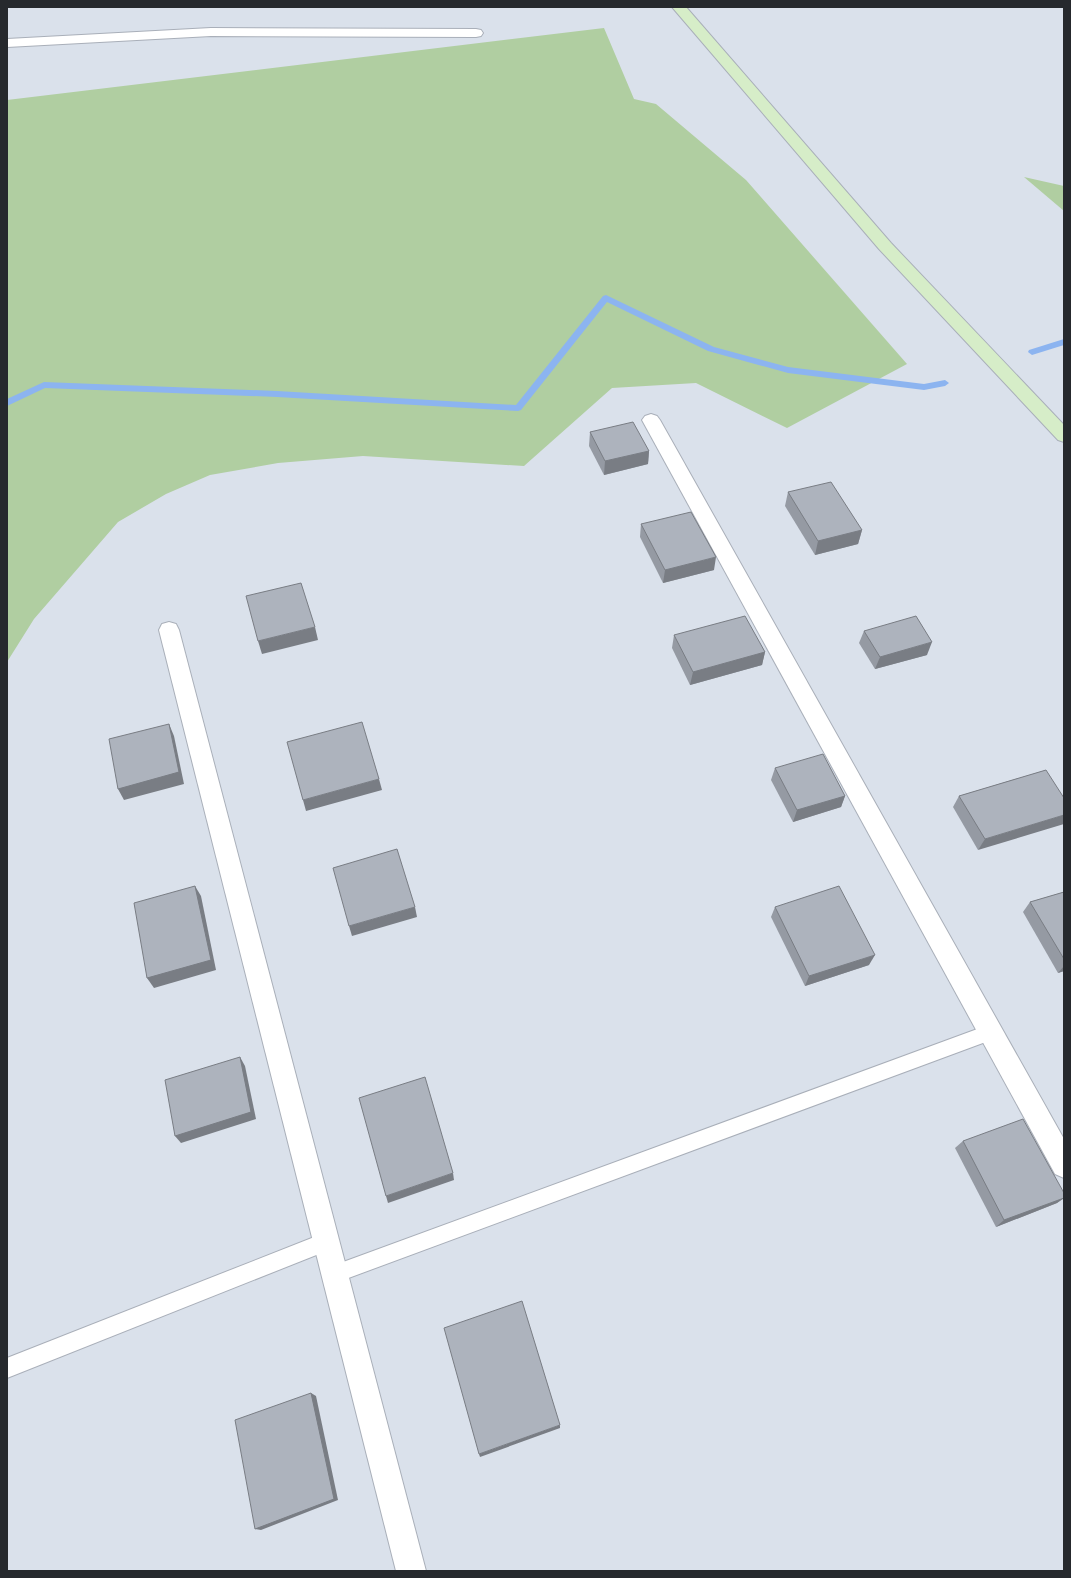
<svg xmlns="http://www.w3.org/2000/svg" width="1071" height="1578" viewBox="0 0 1071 1578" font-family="Ubuntu,sans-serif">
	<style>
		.green { fill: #b0cea1 }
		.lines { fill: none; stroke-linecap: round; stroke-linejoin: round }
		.stream { fill: #8cb4f0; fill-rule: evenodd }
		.lane-casing { stroke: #a9afb9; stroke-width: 2 }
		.street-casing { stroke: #a9afb9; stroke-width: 2 }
		.secondary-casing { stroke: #a9afb9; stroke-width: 2 }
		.lane { fill: #fff; fill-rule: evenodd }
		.street { fill: #fff; fill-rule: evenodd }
		.secondary { fill: #d6edc8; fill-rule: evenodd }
		.wall { fill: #959aa3 }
		.shaded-wall { fill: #797d84 }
		.building { fill: #adb3bd; stroke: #797d84 }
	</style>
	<rect width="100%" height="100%" fill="#dae1eb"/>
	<g class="green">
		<polygon points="604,28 634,99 656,104 746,180 907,364 787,428 696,383 612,388 524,466 363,456 278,463 210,475 166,494 118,522 34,619 7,662 7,100"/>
		<polygon points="1024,177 1064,186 1064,211"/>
	</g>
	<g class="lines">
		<g class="stream">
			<polygon points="606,295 714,347 788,367 924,384 945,380 949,383 945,386 924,390 788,373 708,351 607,302 521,410 518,411 277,397 45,388 7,406 7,399 44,382 277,391 516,405 603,296"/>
			<polygon points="1064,339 1064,345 1032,355 1028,352 1029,350"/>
		</g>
		<defs>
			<g id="lane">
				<polygon points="991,1024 997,1026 999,1032 997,1038 991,1040 335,1283 328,1281 326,1274 328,1267 335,1265"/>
				<polygon points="327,1232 334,1234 336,1241 334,1248 7,1378 7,1358"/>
			</g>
			<g id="street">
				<polygon points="211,28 476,29 481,30 483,33 481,36 476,37 211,36 7,47 7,39"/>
				<polygon points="651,414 657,416 660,420 1064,1139 1064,1178 1055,1174 642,420 645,416"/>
				<polygon points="169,622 176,624 179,630 426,1571 396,1571 159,630 162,624"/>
			</g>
			<polygon id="secondary" points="672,7 686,7 891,243 1064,425 1064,442 1058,440 879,249"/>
		</defs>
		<use href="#lane" class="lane-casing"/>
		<use href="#street" class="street-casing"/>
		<use href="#secondary" class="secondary-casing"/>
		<use href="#lane" class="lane"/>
		<use href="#street" class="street"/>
		<use href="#secondary" class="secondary"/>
	</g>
	<g class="wall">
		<polygon points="590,432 649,451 648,464 604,475 589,446"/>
		<polygon points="788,492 862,530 858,544 815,555 785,506"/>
		<polygon points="641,524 714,570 663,583 640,537"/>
		<polygon points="864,631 927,655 875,669 859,643"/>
		<polygon points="674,635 765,652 762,665 690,685 672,648"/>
		<polygon points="775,768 845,796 841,807 793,822 771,780"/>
		<polygon points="1046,770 978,850 953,807 959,796"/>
		<polygon points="1064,892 1064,971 1058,973 1023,912 1030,902"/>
		<polygon points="775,907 869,965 805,986 771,917"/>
		<polygon points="963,1141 1064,1193 1064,1198 1057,1203 996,1227 955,1148"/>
	</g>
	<g class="shaded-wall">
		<polygon points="649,451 648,464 604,475 605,461"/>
		<polygon points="862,530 858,544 815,555 818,541"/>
		<polygon points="716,557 714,570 663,583 665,570"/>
		<polygon points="315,627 318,640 262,654 258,641"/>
		<polygon points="932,642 927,655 875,669 880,657"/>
		<polygon points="765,652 762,665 690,685 693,672"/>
		<polygon points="169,724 174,736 184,784 124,800 118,789"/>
		<polygon points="379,779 382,790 306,811 303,800"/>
		<polygon points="845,796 841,807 793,822 797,810"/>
		<polygon points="1064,815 1064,824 978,850 985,839"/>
		<polygon points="195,886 201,896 216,970 154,988 147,978"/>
		<polygon points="415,907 417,917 352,936 349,926"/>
		<polygon points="875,955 869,965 805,986 809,976"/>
		<polygon points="1064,966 1064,971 1058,973"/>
		<polygon points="240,1057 245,1066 256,1119 181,1143 175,1136"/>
		<polygon points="453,1173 454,1180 388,1203 386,1196"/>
		<polygon points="1064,1198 1057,1203 996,1227 1004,1220"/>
		<polygon points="311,1393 316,1396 338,1500 261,1530 255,1529"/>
		<polygon points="560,1425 560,1428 480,1457 479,1454"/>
	</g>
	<g class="building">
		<polygon points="633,422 649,451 605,461 590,432"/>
		<polygon points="831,482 862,530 818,541 788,492"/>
		<polygon points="691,512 716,557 665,570 641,524"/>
		<polygon points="301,583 315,627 258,641 246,596"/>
		<polygon points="745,616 765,652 693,672 674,635"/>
		<polygon points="916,616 932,642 880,657 864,631"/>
		<polygon points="362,722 379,779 303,800 287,742"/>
		<polygon points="169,724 179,772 118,789 109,739"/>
		<polygon points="823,754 845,796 797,810 775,768"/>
		<polygon points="1046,770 1064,798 1064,815 985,839 959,796"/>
		<polygon points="397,849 415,907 349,926 333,868"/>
		<polygon points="195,886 211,960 147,978 134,903"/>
		<polygon points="839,886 875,955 809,976 775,907"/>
		<polygon points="1064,892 1064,959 1030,902"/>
		<polygon points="240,1057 251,1112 175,1136 165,1080"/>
		<polygon points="425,1077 453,1173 386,1196 359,1098"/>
		<polygon points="1023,1119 1064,1193 1064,1198 1004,1220 963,1141"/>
		<polygon points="522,1301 560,1425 479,1454 444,1328"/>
		<polygon points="311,1393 334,1499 255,1529 235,1420"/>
	</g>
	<rect width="1071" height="1578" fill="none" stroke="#26292d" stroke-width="16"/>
</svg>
